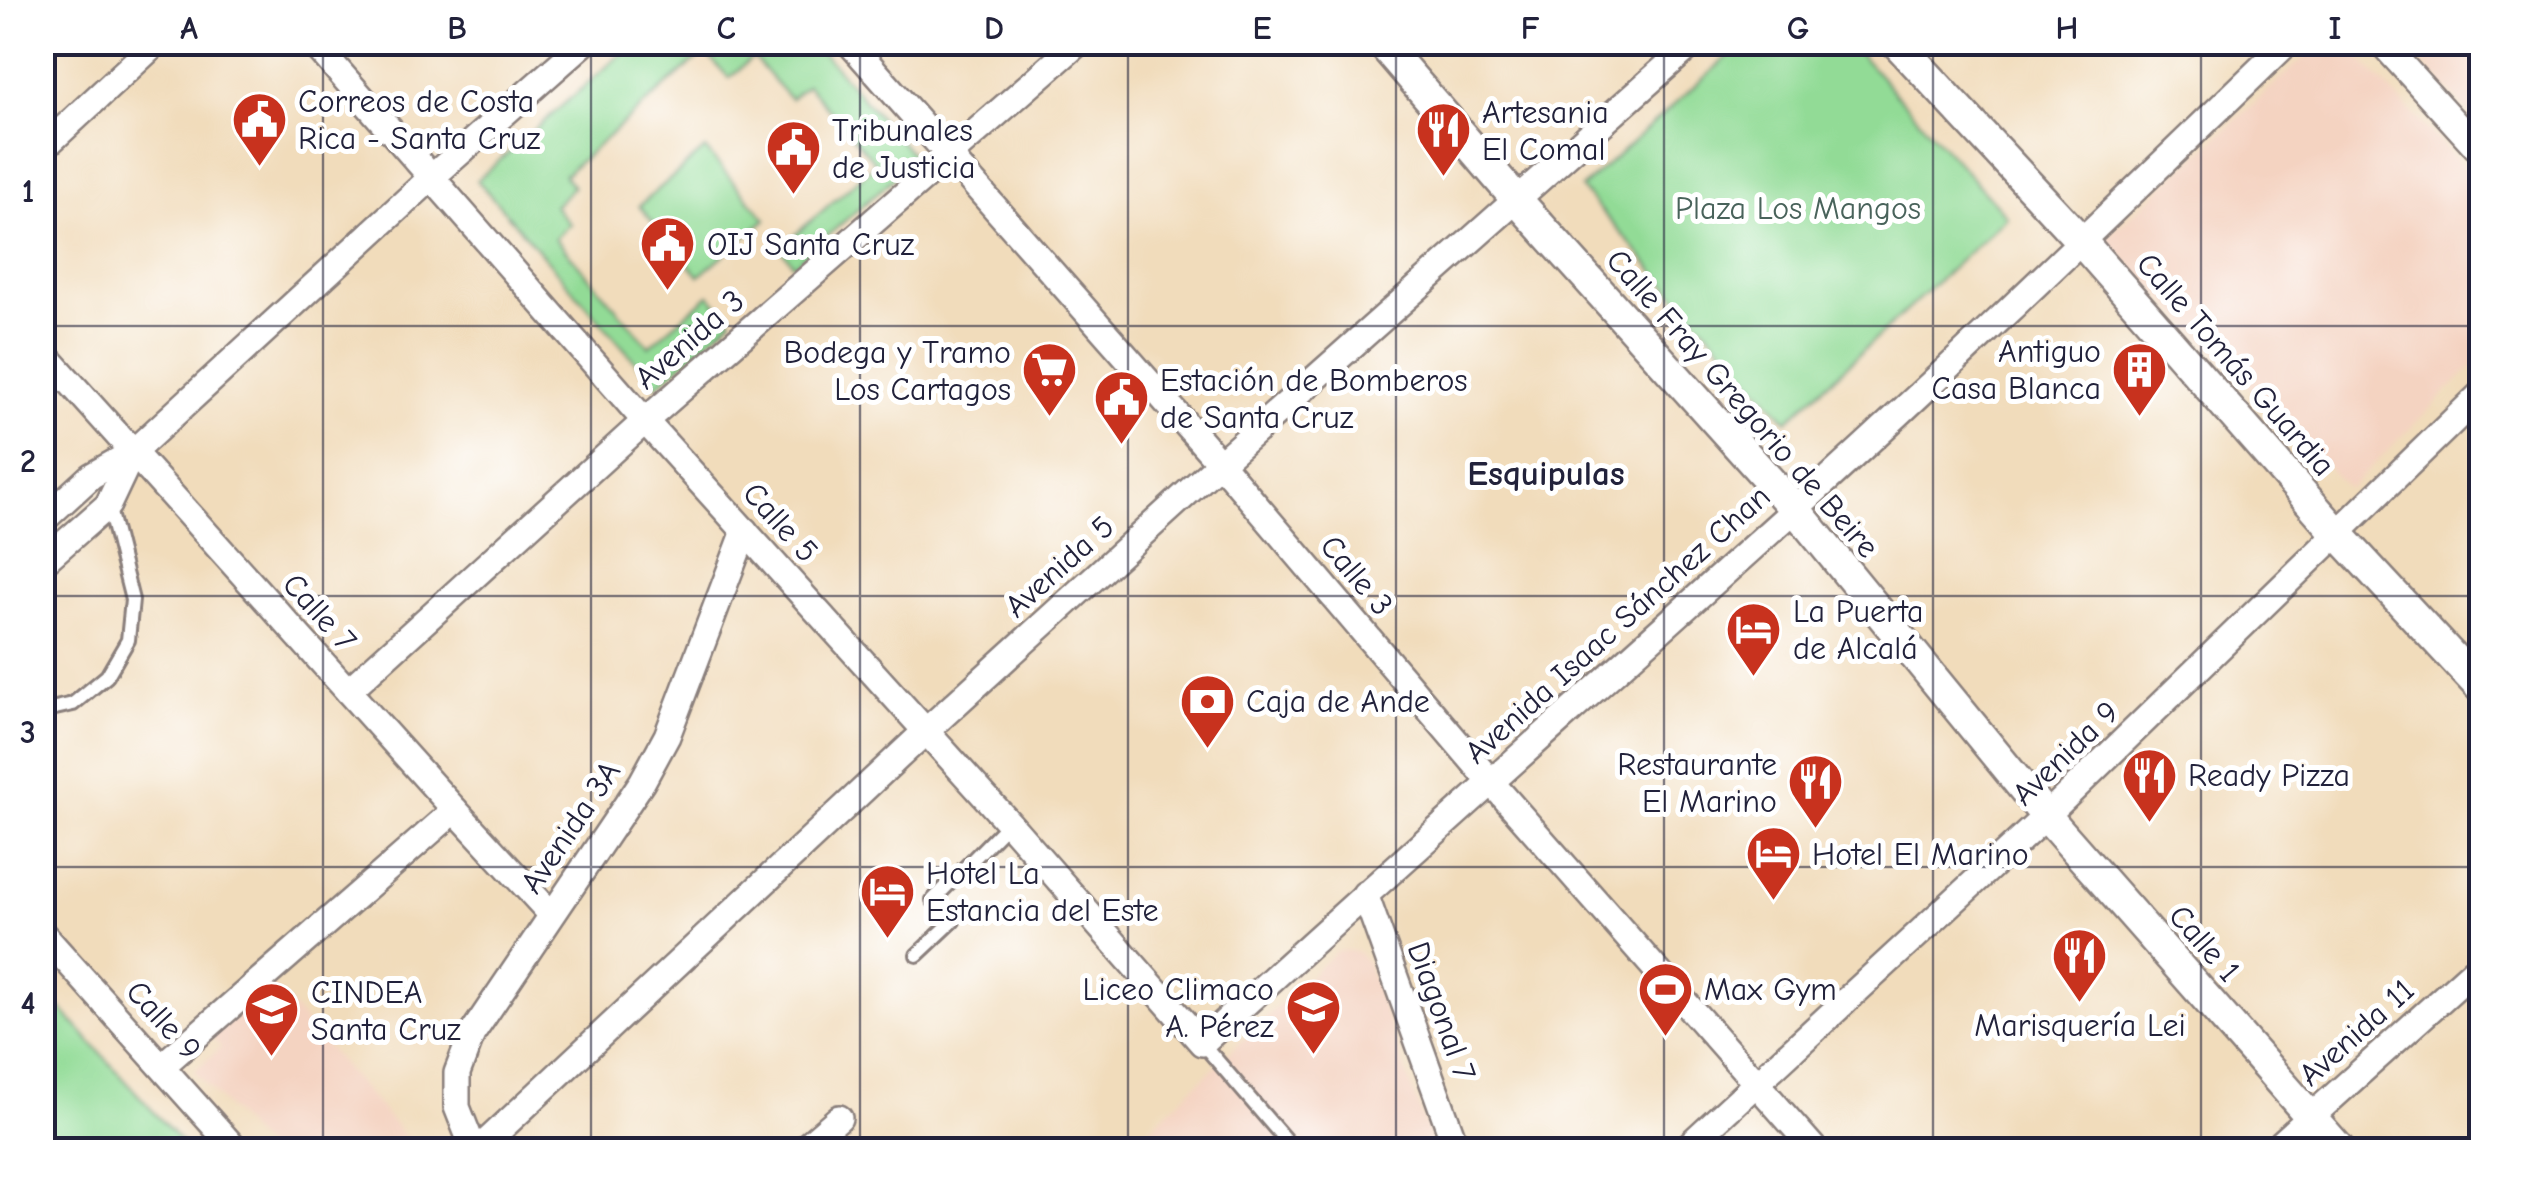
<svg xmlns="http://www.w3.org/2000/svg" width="2524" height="1193" viewBox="0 0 2524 1193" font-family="'Comic Neue',sans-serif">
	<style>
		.built { fill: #f4d3c1 }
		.green { fill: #92db96; stroke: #5a7e68; stroke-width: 2.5 }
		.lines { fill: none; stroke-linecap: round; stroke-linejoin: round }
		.service-casing { stroke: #8a7f7b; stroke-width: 18 }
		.minor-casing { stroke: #8a7f7b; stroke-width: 30 }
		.tertiary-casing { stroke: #8a7f7b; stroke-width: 35 }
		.service { stroke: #fff; stroke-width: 12 }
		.minor { stroke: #fff; stroke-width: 25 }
		.tertiary { stroke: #fff; stroke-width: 30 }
		.grid { fill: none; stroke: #22223b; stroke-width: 2.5; stroke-opacity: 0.55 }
		.labels { text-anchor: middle; stroke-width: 10; stroke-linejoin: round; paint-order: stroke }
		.poi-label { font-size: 32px; fill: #22223b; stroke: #fff; text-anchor: start }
		.park-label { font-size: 32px; fill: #49635b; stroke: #fff }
		.street-label { font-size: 32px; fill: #22223b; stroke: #fff }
		.neighbourhood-label { font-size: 35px; font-weight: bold; fill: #22223b; stroke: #fff }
		.neatline { fill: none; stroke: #22223b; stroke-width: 4 }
		.grid-label { font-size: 32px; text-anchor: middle; font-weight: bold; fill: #22223b }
	</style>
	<rect width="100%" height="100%" fill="#fff"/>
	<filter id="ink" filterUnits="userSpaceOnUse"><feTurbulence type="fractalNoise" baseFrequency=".01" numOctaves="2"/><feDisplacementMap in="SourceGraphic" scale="20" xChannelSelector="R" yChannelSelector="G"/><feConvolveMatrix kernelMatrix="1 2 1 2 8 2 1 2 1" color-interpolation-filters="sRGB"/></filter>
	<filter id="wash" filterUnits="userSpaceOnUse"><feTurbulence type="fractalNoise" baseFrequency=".0048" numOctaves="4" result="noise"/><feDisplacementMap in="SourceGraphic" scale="40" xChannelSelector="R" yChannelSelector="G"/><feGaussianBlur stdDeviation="2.25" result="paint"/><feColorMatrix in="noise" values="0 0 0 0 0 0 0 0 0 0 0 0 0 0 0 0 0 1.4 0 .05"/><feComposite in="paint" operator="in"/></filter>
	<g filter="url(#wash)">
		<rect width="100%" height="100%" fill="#f1dcbb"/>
		<g class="built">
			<polygon points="2321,42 2346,43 2481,186 2481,358 2349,489 2105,239"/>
			<polygon points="2403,43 2481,43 2481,125"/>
			<polygon points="1347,950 1358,952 1367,962 1434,1150 1127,1150 1336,951"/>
			<polygon points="272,984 417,1150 266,1150 194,1071 221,1047 210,1036"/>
		</g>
		<g class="green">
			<polygon points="635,42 814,43 916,159 794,265 780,248 876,164 807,85 790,99 753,57 729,78 705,52 564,175 573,187 554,206 570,224 555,238 649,346 709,295 732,320 657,386 477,180"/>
			<polygon points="1743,43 1850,43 2007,217 1787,421 1581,188"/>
			<polygon points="705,149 766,219 699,276 639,206"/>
			<polygon points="42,989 43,989 188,1150 43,1150"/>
		</g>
	</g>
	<g filter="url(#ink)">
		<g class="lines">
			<defs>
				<g id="service">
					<polyline points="42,711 73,704 107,676 128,640 132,600 108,505"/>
					<polyline points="917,955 953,921 933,900 1009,823"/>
					<polyline points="1202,1043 1294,1150"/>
				</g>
				<g id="minor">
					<path d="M 313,42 L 645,421 L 1009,823 L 1202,1043 C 1398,864 1596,689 1793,511 C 1961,359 2124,200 2288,42"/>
					<polyline points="849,42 1220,463 1490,781 1815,1150"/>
					<polyline points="2381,42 2482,153"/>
					<polyline points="42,149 157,42"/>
					<polyline points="42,351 455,810 551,914"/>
					<polyline points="42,521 91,476 133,452 431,178 585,42"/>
					<polyline points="42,563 108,505 133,452"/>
					<polyline points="348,691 645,421 1079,42"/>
					<polyline points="1365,894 1457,1150"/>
					<polyline points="42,933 236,1150"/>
					<polyline points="162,1066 455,810"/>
					<polyline points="474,1150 457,1107 457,1073 472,1034 642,782 667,736 745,531"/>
					<polyline points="478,1150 926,731 1220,463 1694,42"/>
					<polyline points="802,1150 839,1118"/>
					<polyline points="1684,1150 2046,816 2482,393"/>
					<polyline points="2274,1150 2482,963"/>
				</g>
				<g id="tertiary">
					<polyline points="1381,42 1517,200 1795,509 2046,816 2340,1150"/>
					<polyline points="1896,42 2081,241 2338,534 2482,689"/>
				</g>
			</defs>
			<use href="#service" class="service-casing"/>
			<use href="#minor" class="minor-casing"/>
			<use href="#tertiary" class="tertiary-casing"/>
			<use href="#service" class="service"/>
			<use href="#minor" class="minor"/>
			<use href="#tertiary" class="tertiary"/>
		</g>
	</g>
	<path class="grid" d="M 323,42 L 323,1150M 591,42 L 591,1150M 860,42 L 860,1150M 1128,42 L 1128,1150M 1396,42 L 1396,1150M 1664,42 L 1664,1150M 1933,42 L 1933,1150M 2201,42 L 2201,1150M 42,326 L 2482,326M 42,596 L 2482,596M 42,867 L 2482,867"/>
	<defs>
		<symbol id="civic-pin" viewBox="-11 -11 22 30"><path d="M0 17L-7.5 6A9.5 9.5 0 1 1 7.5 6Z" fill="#c8321e" stroke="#fff"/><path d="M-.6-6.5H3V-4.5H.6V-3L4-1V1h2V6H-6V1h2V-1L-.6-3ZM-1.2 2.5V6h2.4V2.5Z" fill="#fff"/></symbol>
		<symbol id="restaurant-pin" viewBox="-11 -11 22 30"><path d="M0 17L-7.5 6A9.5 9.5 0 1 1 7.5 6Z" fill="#c8321e" stroke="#fff"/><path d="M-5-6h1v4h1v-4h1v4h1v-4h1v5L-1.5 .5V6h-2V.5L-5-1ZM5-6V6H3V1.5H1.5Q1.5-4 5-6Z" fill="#fff"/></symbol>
		<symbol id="building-pin" viewBox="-11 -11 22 30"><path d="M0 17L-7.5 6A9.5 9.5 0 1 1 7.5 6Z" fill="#c8321e" stroke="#fff"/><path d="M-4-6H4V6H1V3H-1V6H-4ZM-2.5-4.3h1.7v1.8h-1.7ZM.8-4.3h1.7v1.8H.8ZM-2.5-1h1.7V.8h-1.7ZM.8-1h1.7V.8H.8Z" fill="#fff"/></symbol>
		<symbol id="supermarket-pin" viewBox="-11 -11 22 30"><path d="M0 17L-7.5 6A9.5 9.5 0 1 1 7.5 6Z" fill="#c8321e" stroke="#fff"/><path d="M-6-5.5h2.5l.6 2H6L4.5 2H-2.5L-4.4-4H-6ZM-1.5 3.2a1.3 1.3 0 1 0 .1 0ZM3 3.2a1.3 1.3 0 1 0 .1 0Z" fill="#fff"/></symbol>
		<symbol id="hotel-pin" viewBox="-11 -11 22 30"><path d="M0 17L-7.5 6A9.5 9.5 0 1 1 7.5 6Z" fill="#c8321e" stroke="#fff"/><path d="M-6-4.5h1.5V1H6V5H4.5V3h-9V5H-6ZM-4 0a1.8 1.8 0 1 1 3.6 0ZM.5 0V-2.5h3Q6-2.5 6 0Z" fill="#fff"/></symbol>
		<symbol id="bank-pin" viewBox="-11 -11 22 30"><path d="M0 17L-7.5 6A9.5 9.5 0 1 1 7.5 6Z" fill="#c8321e" stroke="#fff"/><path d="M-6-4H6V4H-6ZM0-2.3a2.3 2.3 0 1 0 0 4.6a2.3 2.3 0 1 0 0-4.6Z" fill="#fff"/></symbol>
		<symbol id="stadium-pin" viewBox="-11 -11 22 30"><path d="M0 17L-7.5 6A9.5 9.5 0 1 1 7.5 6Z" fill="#c8321e" stroke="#fff"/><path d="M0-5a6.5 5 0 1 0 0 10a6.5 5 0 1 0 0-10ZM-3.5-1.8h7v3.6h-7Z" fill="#fff"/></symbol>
		<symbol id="school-pin" viewBox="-11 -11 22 30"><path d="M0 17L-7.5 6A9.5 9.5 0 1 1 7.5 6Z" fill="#c8321e" stroke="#fff"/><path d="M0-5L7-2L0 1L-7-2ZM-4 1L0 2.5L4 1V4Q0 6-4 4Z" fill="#fff"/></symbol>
	</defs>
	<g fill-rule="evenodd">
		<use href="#civic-pin" x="228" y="88" width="63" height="86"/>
		<use href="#restaurant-pin" x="1412" y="98" width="63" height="86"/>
		<use href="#civic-pin" x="762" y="116" width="63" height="86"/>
		<use href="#civic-pin" x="636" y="212" width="63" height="86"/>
		<use href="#building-pin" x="2108" y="338" width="63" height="86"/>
		<use href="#supermarket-pin" x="1018" y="338" width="63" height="86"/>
		<use href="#civic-pin" x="1090" y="366" width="63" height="86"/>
		<use href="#hotel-pin" x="1722" y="598" width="63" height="86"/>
		<use href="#bank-pin" x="1176" y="670" width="63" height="86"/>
		<use href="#restaurant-pin" x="2118" y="744" width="63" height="86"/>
		<use href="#restaurant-pin" x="1784" y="750" width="63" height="86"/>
		<use href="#hotel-pin" x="1742" y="822" width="63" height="86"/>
		<use href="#hotel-pin" x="856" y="860" width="63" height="86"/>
		<use href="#restaurant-pin" x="2048" y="924" width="63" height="86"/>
		<use href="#stadium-pin" x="1634" y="958" width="63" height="86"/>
		<use href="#school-pin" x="1282" y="976" width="63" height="86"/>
		<use href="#school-pin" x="240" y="978" width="63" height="86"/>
	</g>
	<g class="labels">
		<g class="poi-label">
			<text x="298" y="112">Correos de Costa<tspan x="298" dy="37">Rica - Santa Cruz</tspan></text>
			<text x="1482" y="123">Artesania<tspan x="1482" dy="37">El Comal</tspan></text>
			<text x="832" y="141">Tribunales<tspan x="832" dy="37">de Justicia</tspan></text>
			<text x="707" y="255">OIJ Santa Cruz</text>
			<text x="2101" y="362" text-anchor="end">Antiguo<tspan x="2101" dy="37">Casa Blanca</tspan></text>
			<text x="1011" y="363" text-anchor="end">Bodega y Tramo<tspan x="1011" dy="37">Los Cartagos</tspan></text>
			<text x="1160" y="391">Estación de Bomberos<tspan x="1160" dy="37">de Santa Cruz</tspan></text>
			<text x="1793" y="622">La Puerta<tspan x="1793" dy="37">de Alcalá</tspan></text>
			<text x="1246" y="712">Caja de Ande</text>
			<text x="1777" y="775" text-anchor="end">Restaurante<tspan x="1777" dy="37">El Marino</tspan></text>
			<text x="2188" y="786">Ready Pizza</text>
			<text x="1812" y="865">Hotel El Marino</text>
			<text x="926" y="884">Hotel La<tspan x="926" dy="37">Estancia del Este</tspan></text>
			<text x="1274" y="1000" text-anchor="end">Liceo Climaco<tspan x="1274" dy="37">A. Pérez</tspan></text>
			<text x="1704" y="1000">Max Gym</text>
			<text x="311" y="1003">CINDEA<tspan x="311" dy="37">Santa Cruz</tspan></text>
			<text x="2080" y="1036" text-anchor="middle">Marisquería Lei</text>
		</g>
		<g class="park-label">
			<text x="1798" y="219">Plaza Los Mangos</text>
		</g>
		<g class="street-label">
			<text transform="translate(689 339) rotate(-41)" y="11">Avenida 3</text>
			<text transform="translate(2236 364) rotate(49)" y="11">Calle Tomás Guardia</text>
			<text transform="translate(1743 403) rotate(49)" y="11">Calle Fray Gregorio de Beire</text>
			<text transform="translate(781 522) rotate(48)" y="11">Calle 5</text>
			<text transform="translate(1059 566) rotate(-42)" y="11">Avenida 5</text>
			<text transform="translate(1357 575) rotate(50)" y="11">Calle 3</text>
			<text transform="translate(320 612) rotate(48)" y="11">Calle 7</text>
			<text transform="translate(1617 624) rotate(-42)" y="11">Avenida Isaac Sánchez Chan</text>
			<text transform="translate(2065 753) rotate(-44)" y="11">Avenida 9</text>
			<text transform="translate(570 827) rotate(-56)" y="11">Avenida 3A</text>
			<text transform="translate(2205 943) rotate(49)" y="11">Calle 1</text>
			<text transform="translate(1442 1011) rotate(70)" y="11">Diagonal 7</text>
			<text transform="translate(164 1020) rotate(48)" y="11">Calle 9</text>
			<text transform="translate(2356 1032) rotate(-42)" y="11">Avenida 11</text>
		</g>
		<g class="neighbourhood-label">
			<text x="1546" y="485">Esquipulas</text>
		</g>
	</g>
	<rect width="2524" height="1193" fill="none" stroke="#fff" stroke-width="110"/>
	<rect x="55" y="55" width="2414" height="1083" class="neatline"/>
	<g class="grid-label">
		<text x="189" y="39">A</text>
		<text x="457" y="39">B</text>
		<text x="726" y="39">C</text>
		<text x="994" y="39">D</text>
		<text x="1262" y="39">E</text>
		<text x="1530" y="39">F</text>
		<text x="1798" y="39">G</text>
		<text x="2067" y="39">H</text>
		<text x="2335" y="39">I</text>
		<text x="28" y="202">1</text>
		<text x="28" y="472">2</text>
		<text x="28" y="743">3</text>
		<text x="28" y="1014">4</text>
	</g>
</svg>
